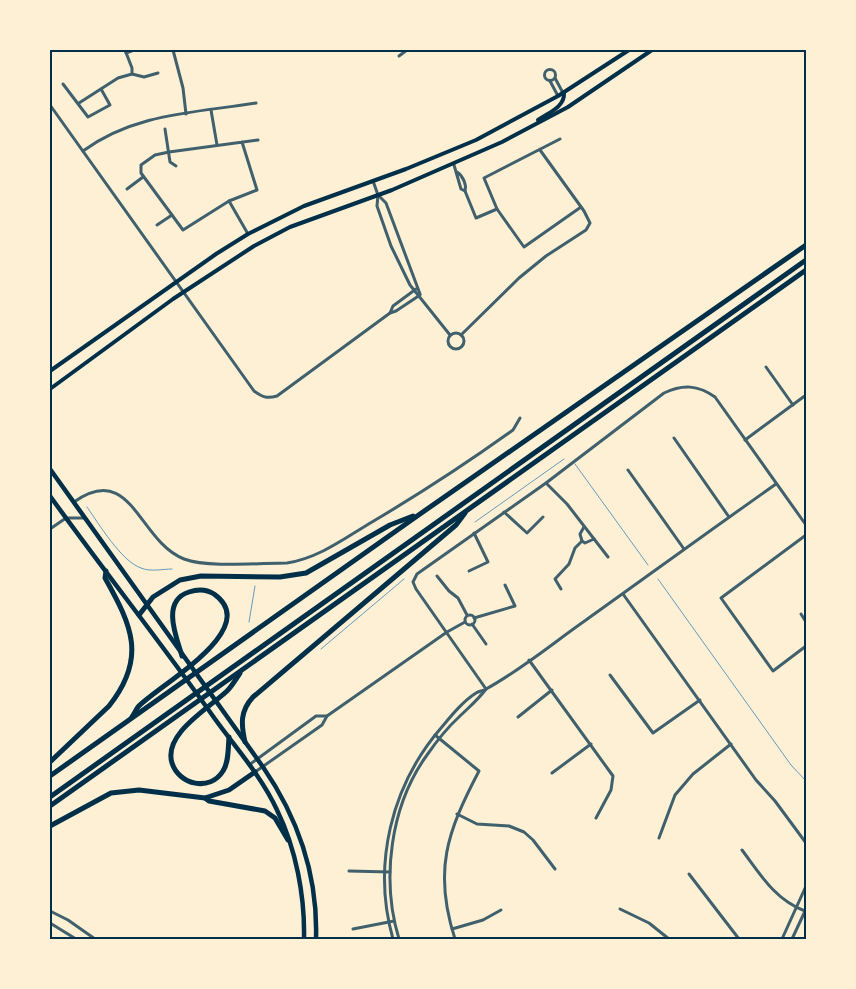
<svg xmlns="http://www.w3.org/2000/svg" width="856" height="989" viewBox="0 0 856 989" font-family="'Titillium Web',sans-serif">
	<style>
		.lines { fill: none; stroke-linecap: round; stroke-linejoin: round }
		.stream { stroke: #669bbc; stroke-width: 1 }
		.minor { stroke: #3f606c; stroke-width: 3 }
		.secondary { stroke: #003049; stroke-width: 4 }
		.primary { stroke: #003049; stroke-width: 4.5 }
		.motorway { stroke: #003049; stroke-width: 5 }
		.neatline { fill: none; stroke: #003049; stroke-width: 2 }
	</style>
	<rect width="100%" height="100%" fill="#fdf0d5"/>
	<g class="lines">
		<g class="stream">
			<polyline points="575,464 648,565"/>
			<path d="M 87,507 C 99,524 121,561 141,568 C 150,572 163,569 172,569"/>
			<polyline points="475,522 564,459"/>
			<polyline points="658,579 791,765 806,781"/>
			<polyline points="249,622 255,586"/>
			<polyline points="321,649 404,579"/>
		</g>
		<g class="minor">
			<polyline points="173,50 183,88 186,114"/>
			<polyline points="126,53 134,50"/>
			<polyline points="399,56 407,50"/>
			<circle cx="550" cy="75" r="5.5"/>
			<polyline points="132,74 144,77 158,73"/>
			<polyline points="555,78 563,93"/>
			<polyline points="550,81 558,96"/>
			<polyline points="63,84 88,117 110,105 101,89"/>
			<polyline points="79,103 118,78 132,74 132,68 125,50"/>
			<path d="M 50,105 L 254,391 C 262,397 267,399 277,396 L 390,313 L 396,311 L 420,295"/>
			<polyline points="211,110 217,145"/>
			<polyline points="165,129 170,162 176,166"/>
			<polyline points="560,139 484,178 497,209 524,247 581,207"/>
			<polyline points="242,142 257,190 229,201 183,230 141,173 141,165 155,155 169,152 258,140"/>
			<path d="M 83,151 C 135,113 194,113 256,103"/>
			<path d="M 454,165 L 461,189 L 465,191 C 467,184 462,175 457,172"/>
			<polyline points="373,181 378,195 377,206 391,246 410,285 450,335"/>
			<polyline points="127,189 143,177"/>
			<polyline points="465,191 476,218 497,209"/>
			<polyline points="378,195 386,203 420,294"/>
			<polyline points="229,201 248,234"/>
			<polyline points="157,225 172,215"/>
			<polyline points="390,313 393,306 416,289"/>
			<circle cx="456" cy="341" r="8"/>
			<polyline points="461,335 519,278 546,256 586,230 590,223 584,211 540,150"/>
			<polyline points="766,367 793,405"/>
			<polyline points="674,438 729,517"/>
			<polyline points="745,440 806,395"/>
			<polyline points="628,470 684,549"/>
			<polyline points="546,483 567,504 608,557"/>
			<path d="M 74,502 C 132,461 138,541 184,559 C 208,568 260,563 287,563 C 319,558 345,538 372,522 C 421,493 467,463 513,430 L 520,418"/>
			<polyline points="504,512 527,533 543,517"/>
			<polyline points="584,527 580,534 582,541 585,543 594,539"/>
			<polyline points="50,529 66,518 85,518"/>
			<polyline points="806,535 721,598 773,671 806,646"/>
			<polyline points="469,571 488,562 474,533"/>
			<polyline points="437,576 449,591 458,598 467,615"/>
			<polyline points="561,589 555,579 569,564 575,548 582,541"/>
			<polyline points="623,594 756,780 775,801 806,843"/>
			<polyline points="801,614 806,622"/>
			<circle cx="470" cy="620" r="5"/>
			<polyline points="474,618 515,606 505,585"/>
			<polyline points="472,624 486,644"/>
			<polyline points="529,660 613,776 611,790 596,818"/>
			<polyline points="610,675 653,733 700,700"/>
			<path d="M 486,689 L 416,589 L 413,582 L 417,574 L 546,483 L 664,393 C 683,384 698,385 715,397 L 806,525"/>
			<polyline points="518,717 552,690"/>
			<path d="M 435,735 L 479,771 C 447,832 433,871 455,939"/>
			<polyline points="249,765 316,716 327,716"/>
			<polyline points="255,772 322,725 327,716 447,632 465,622"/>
			<polyline points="552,773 591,744"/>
			<polyline points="457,814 477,824 509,826 524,832 533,840 555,869"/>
			<polyline points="659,838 675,795 693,774 731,744"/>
			<path d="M 742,850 C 760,874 775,900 805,911"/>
			<polyline points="349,871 390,872"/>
			<polyline points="689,874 739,939"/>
			<polyline points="620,909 649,923 669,939"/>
			<polyline points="50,911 68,920 95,939"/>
			<polyline points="50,923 76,939"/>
			<polyline points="353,929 394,921"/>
			<polyline points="452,929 483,920 501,910"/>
			<path d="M 393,939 C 372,865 391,786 441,728 C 451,716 462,702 476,693 C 479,691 483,691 486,689 C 521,670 553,643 586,620 C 649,575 712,529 776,484"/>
			<path d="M 399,939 C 381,880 390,806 427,755 C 436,742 447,728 459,717 C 468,708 478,700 486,689"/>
			<polyline points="782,939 806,886"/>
			<polyline points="792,939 806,909"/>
		</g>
		<g class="secondary">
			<path d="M 538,120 C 548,113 565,107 564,93"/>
			<polyline points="50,371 216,254 248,234 304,206 406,169 476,140 558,96 629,50"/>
			<polyline points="50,389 173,299 254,246 290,227 392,190 502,142 568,107 652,50"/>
		</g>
		<g class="primary">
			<path d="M 50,469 L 263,767 C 298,818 318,877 316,939"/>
			<path d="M 50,496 C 104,571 162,644 215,719 C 236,748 262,777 277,810 C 296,849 305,896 304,939"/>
		</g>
		<g class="motorway">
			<polyline points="139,615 153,597 180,580 201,576 280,577 306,573 390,525 413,516"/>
			<path d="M 132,717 C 134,714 136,710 138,707 C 157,686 264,629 214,594 C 206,589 198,589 189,592 C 161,601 176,636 182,656"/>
			<path d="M 229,737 C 228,748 229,762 223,771 C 210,792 179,785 172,763 C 163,734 208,709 227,691 C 232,686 236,679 240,673"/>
			<path d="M 245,742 C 241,724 240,711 253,697 L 456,525 L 465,513"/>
			<path d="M 50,762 L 109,706 C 147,658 132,626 105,578 L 106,571"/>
			<polyline points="50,776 420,514 806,245"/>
			<polyline points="50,797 806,260"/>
			<polyline points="205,798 229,790 255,772"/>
			<polyline points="50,806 806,270"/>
			<polyline points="50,826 111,793 139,790 205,798 209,801 265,811 275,818 288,840"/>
		</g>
	</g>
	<rect width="856" height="989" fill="none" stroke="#fdf0d5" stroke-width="102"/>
	<rect x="51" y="51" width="754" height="887" class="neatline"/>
</svg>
